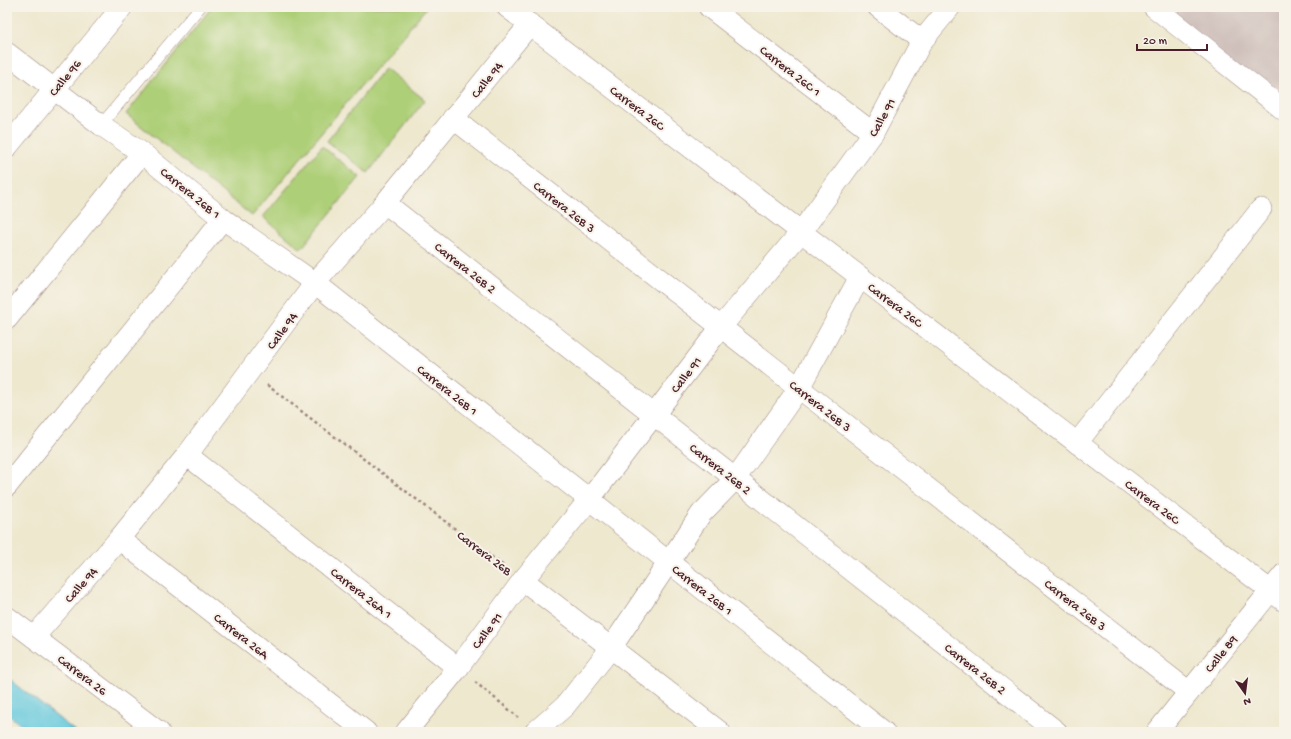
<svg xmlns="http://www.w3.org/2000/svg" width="1291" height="739" viewBox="0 0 1291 739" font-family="'Gochi Hand',sans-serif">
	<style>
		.industrial { fill: #cfc0bb }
		.green { fill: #adcf77; stroke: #7c7751 }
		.water { fill: #60c8dd; stroke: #557484 }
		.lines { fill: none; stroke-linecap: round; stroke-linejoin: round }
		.lane-casing { stroke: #9c847d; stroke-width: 12 }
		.street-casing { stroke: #9c847d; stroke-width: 22 }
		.path { stroke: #9c847d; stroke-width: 2.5; stroke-dasharray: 3 3; stroke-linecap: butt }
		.lane { stroke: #fff; stroke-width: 11 }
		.street { stroke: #fff; stroke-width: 21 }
		.labels { text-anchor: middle; stroke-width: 4; stroke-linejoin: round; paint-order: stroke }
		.street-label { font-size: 13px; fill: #4a1f2b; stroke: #f7f3e8 }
	</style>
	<rect width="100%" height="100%" fill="#f7f3e8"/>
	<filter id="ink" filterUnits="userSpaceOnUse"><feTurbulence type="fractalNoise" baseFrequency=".025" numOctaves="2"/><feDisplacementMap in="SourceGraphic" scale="8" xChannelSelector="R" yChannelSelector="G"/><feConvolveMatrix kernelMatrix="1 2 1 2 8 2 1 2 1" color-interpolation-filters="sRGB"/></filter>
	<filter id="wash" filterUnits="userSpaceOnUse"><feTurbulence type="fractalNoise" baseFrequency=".012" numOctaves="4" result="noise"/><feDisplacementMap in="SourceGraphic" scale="16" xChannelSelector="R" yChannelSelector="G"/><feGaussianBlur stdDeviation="0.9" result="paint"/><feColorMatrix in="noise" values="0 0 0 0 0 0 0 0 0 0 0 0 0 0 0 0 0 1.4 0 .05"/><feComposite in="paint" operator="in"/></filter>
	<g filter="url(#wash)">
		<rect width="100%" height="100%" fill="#eee8cf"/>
		<polygon class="industrial" points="1154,7 1284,7 1284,110"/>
		<g class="green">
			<polygon points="212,7 427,7 252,216 126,114"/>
			<polygon points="385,68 425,100 368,173 327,141"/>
			<polygon points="322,146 360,177 301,249 263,217"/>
		</g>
		<polygon class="water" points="7,677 76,732 30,732 7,714"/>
	</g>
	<g filter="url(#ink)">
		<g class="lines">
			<defs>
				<polyline id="lane" points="101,125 200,7"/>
				<g id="street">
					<polyline points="507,7 1284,601"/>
					<polyline points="709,7 873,133"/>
					<polyline points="878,7 922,41"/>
					<polyline points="1154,7 1284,110"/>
					<polyline points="7,53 101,125 142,153 223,219 315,283 884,732"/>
					<polyline points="453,118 1189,692"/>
					<polyline points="7,147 122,7"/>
					<polyline points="385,203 1057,732"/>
					<polyline points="7,319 142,153"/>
					<polyline points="1077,443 1261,209"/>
					<polyline points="187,455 458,668"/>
					<polyline points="7,486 223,219"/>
					<polyline points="119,539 366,732"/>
					<polyline points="523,580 720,732"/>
					<polyline points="7,617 159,732"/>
					<polyline points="34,637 119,539 187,455 315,283 385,203 530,24"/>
					<polyline points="406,732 458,668 523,580 589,500 721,327 801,232 873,133 922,41 950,7"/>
					<polyline points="535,732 565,706 611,648 701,514 735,479 799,388 860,277"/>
					<polyline points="1157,732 1284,574"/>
				</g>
			</defs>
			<use href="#lane" class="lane-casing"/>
			<use href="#street" class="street-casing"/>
			<g class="path">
				<polyline points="267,385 505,567"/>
				<polyline points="475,682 518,717"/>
			</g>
			<use href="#lane" class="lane"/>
			<use href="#street" class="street"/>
		</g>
	</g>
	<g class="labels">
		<g class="street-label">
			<text transform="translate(791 70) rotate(38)" y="5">Carrera 26C 1</text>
			<text transform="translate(64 77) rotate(-51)" y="5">Calle 96</text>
			<text transform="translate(486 79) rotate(-51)" y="5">Calle 94</text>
			<text transform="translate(638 107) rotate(37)" y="5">Carrera 26C</text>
			<text transform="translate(881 117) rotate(-61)" y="5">Calle 91</text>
			<text transform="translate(191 192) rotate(39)" y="5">Carrera 26B 1</text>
			<text transform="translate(565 206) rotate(38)" y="5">Carrera 26B 3</text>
			<text transform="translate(466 267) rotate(38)" y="5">Carrera 26B 2</text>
			<text transform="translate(896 304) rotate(37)" y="5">Carrera 26C</text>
			<text transform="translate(281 330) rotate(-54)" y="5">Calle 94</text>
			<text transform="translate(685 374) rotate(-52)" y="5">Calle 91</text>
			<text transform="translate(448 389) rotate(38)" y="5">Carrera 26B 1</text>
			<text transform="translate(821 405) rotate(38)" y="5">Carrera 26B 3</text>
			<text transform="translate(721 468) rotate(38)" y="5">Carrera 26B 2</text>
			<text transform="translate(1153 501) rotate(37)" y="5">Carrera 26C</text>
			<text transform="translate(485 552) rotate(37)" y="5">Carrera 26B</text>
			<text transform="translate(80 584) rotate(-49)" y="5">Calle 94</text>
			<text transform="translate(703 589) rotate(38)" y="5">Carrera 26B 1</text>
			<text transform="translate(362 592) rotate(38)" y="5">Carrera 26A 1</text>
			<text transform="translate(1076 604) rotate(38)" y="5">Carrera 26B 3</text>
			<text transform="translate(486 630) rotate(-53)" y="5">Calle 91</text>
			<text transform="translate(242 635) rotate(38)" y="5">Carrera 26A</text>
			<text transform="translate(1220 653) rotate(-51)" y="5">Calle 89</text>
			<text transform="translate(976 668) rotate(38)" y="5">Carrera 26B 2</text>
			<text transform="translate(83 674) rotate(37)" y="5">Carrera 26</text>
		</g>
	</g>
	<rect width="1291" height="739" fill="none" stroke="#f7f3e8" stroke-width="24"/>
	<g transform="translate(1245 693) rotate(166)" stroke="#f7f3e8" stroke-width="3" paint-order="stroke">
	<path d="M0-3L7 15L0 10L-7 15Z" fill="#4a1f2b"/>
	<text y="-6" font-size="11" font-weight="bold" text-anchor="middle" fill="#4a1f2b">N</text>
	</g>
	<path d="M1137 44v6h70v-6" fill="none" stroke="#4a1f2b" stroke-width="2"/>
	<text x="1143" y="44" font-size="12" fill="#4a1f2b" stroke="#f7f3e8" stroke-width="3" paint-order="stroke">20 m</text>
</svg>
